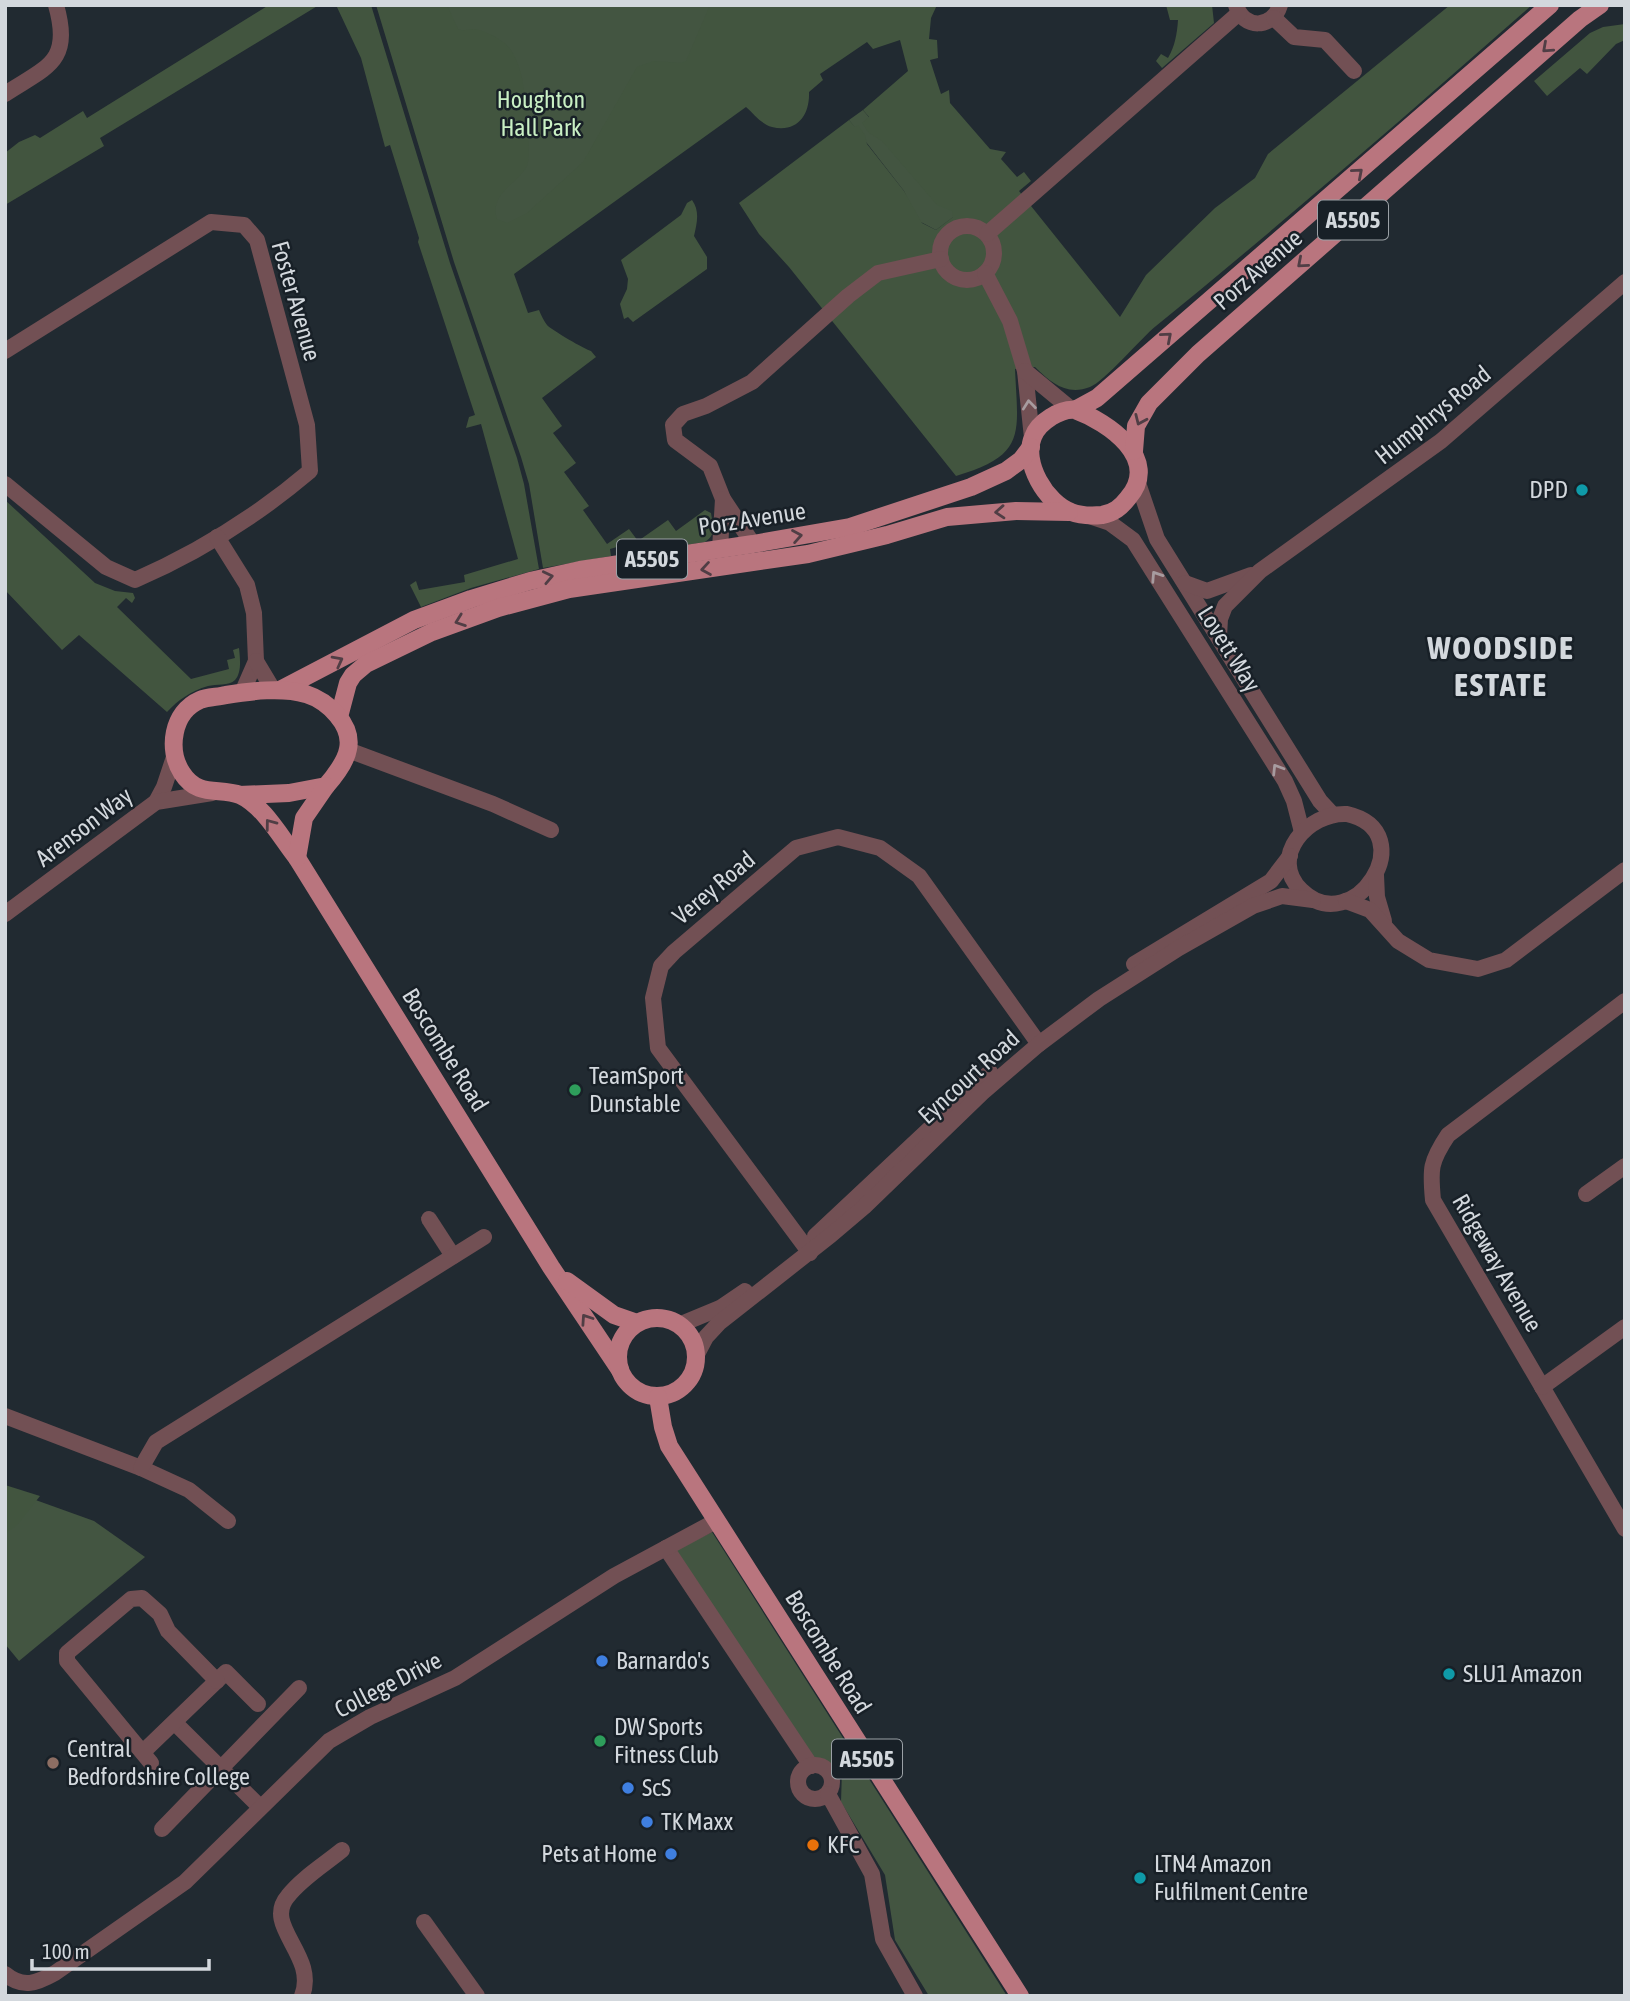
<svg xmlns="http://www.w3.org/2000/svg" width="1630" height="2001" viewBox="0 0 1630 2001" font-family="'Asap Condensed',sans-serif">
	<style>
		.green { fill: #435541 }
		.forest { fill: #42553f }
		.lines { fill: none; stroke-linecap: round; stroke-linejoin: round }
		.minor { stroke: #725054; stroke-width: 16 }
		.major { stroke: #b9757e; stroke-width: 18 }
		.oneway { stroke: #503e45 }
		.oneway2 { stroke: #a79b9f }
		.culture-dot { fill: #0f9aa8; stroke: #182027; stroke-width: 2.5 }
		.leisure-dot { fill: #2e9e5b; stroke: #182027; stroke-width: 2.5 }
		.shop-dot { fill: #3f7fe0; stroke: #182027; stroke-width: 2.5 }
		.education-dot { fill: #8d6e63; stroke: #182027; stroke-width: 2.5 }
		.food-dot { fill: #e8710a; stroke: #182027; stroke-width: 2.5 }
		.labels { text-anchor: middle; stroke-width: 5; stroke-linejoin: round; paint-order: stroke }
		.shield { fill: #182027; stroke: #9ba1a6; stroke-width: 2 }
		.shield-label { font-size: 23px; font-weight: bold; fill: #d3d8dd }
		.park-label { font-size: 24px; fill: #c9f0c4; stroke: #182027 }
		.street-label { font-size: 24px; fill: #d3d8dd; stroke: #182027 }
		.poi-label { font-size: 24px; fill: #d3d8dd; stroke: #182027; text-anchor: start }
		.district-label { font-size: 32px; font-weight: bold; letter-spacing: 2px; fill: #d3d8dd; stroke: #182027 }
	</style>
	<rect width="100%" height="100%" fill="#212a31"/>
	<g class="green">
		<polygon points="393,5 887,5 483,288"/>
		<polygon points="863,110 908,165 952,209 956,215 936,230 917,220 904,191 849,120"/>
		<polygon points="5,1489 94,1521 145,1557 19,1661 5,1644"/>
		<polygon points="712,1532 1007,1996 929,1996 895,1940 885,1875 841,1802 842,1770 812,1758 676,1550"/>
	</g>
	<g class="forest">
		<polygon points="269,5 319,5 100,138 104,146 5,205 5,153 19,142 35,135 40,138 83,111 87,118"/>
		<polygon points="336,5 371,5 450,263 517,458 524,484 539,569 471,588 421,607 410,585 416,581 419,590 465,582 464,575 518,559 481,424 466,428 469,417 475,415 418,242 419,238 390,145 385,147 361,58"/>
		<path d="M 376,5 L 447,5 L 458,29 C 464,32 467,29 473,29 C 483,30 495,36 503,42 C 513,49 518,63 521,74 C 525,87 532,156 527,166 C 517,184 489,194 497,219 L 507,223 L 527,213 L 583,162 L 637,67 L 654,61 L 681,63 L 686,61 L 710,5 L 937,5 L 931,18 L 929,39 L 937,40 L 938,58 L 930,60 L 941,94 L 949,90 L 950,103 L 990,149 L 1006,152 L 1001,159 L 1017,177 L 1024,172 L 1031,181 L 1019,191 L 1120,317 L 1146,275 L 1215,208 L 1255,178 L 1268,154 L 1450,5 L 1532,5 C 1408,114 1284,222 1156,326 C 1141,338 1104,382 1090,387 C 1067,396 1051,383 1035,367 L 1015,369 C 1018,434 1027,455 956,476 L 789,267 L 759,234 L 739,203 L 849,120 L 855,127 L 858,125 L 865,135 L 867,144 L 904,191 L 922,223 L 936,230 L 953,217 L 952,211 L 937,205 L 882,141 L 869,133 L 862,123 L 869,117 L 863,110 L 908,71 L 900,40 L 873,49 L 867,42 L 820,74 L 823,80 L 809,92 C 810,115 797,133 772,127 C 761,124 754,114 746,107 L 514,274 L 528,313 L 539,310 C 541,315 544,321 547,325 C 550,329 586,350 591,351 L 596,357 L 542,398 L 562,426 L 553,433 L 576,463 L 564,472 L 589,506 L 583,510 L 607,544 L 629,529 L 638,541 L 668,520 L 676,531 L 705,510 L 711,513 C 713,527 717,533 705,542 L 620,555 L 617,547 L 610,549 L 611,556 L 543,568 L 529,484 L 521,457 L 454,262 Z"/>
		<path d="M 1166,5 L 1212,5 L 1214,23 L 1162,68 L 1156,61 L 1161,54 L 1168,58 C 1175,46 1177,34 1178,20 L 1170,20 Z"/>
		<polygon points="1625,24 1625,40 1616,44 1587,74 1580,68 1547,96 1534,81 1590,33 1603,27"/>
		<path d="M 692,200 C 700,211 697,223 694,236 L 707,257 L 707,269 L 633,322 L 628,317 L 624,319 L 620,304 L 627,289 L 628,279 L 621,260 L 681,215 L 687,203 Z"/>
		<path d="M 5,500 L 95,583 L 115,591 L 133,593 L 135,598 L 132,603 L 126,598 L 117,607 L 191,679 L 229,669 L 227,660 L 235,658 L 233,650 L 239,648 C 240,658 242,672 235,680 C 229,686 216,684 208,686 C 191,691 178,700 167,712 L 79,635 L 62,650 L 5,590 Z"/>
		<polygon points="5,1485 40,1496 18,1524 5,1534"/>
	</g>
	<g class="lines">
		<g class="minor">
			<path d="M 1236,5 C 1243,30 1273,29 1280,5"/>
			<polyline points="1274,18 1294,37 1325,40 1354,71"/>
			<path d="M 5,94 C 48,66 72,62 56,5"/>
			<circle cx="967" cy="253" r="27"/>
			<polyline points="987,234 1239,13"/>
			<polyline points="985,273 1010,321 1025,371 1032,438"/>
			<path d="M 5,351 L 211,222 L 244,225 L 257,240 L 307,425 L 310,471 C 258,515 197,553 135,580 L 106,567 L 5,484"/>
			<polyline points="1025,371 1071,409"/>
			<polyline points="1137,480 1157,539 1320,801 1333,815"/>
			<polyline points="1089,516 1110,523 1133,540 1285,781 1294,801 1302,832"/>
			<polyline points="217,537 247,585 254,613 256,661 242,693"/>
			<polyline points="753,544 723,499 710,466 675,440 673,425 683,414 706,406 752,382 848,296 878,273 941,259"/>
			<polyline points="720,549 723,499"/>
			<polyline points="1185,583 1207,591 1251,575"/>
			<polyline points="1219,636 1220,619 1225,606 1260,571 1441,441 1625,282"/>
			<polyline points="256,661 274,691"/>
			<polyline points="348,750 493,804 551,830"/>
			<polyline points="156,802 164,787 174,757"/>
			<path d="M 1347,814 C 1425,832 1353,942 1301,890 C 1268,857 1308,812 1347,814 Z"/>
			<polyline points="1376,875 1377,897 1384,921"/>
			<polyline points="1346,901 1370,910 1398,941 1429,960 1478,969 1506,960 1625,870"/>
			<polyline points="5,914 156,802 212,793"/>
			<polyline points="1134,964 1271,881 1290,856"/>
			<path d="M 1625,1001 L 1448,1135 C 1430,1162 1430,1169 1433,1200 L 1625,1529"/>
			<polyline points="1586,1194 1625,1166"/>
			<polyline points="429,1219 453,1256"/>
			<polyline points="815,1236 990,1072"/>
			<polyline points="810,1253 658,1048 653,998 661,966 674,952 796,848 838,837 880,848 919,876 1039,1044"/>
			<polyline points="679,1325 720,1308 745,1291"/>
			<polyline points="696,1356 706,1337 719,1323 831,1235 864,1207 982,1093 1039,1044 1099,999 1179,948 1253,906 1282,896 1313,900"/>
			<polyline points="1542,1387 1625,1327"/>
			<polyline points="5,1416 141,1468 189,1490 228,1521"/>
			<polyline points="141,1468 156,1442 484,1237"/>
			<polyline points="666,1548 811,1766"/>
			<polyline points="175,1723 260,1807"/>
			<polyline points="143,1752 226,1672 258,1704"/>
			<polyline points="151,1763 67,1661 67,1653 131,1599 142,1598 160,1614 168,1631 217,1681"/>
			<circle cx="815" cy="1782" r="17"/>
			<polyline points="828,1794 872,1874 883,1939 915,1996"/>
			<polyline points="162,1829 299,1688"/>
			<polyline points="424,1922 477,1996"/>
			<path d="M 5,1974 C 23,1989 37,1983 55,1973 L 185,1882 L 329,1741 L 370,1717 L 455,1678 L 614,1576 L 716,1521"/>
			<path d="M 302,1996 C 318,1955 262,1926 288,1896 C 302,1878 325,1864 342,1850"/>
		</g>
		<g class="major">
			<path d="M 1075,410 C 1108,422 1162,459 1128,498 C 1121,507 1114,513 1102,515 C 1091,516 1081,516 1071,512 C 1046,503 1022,462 1033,437 C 1036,428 1043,422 1051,417 C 1057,413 1067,409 1075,410 L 1097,398 L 1550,5"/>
			<polyline points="1134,451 1136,426 1149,403 1198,354 1580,19 1600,5"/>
			<polyline points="280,690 414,620 471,599 530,581 580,570 753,544 850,527 971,487 1006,471 1021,460 1031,447"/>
			<polyline points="339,717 348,683 353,675 366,664 432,632 498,608 569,589 808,554 887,535 947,517 1016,511 1069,512"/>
			<path d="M 239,795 L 289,793 L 326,786 C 334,777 346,761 348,749 C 353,725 328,701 306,694 C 282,687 251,691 226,695 C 218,697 207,697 200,700 C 172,712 167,750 182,773 C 198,798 219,787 240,795 C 264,806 281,838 297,858 L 551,1267 L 620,1370"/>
			<polyline points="297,858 304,818 326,786"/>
			<polyline points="567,1281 614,1315 637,1323"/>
			<circle cx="657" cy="1357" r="39"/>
			<polyline points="658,1397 663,1427 669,1446 1020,1996"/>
		</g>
	</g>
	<defs><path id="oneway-chevron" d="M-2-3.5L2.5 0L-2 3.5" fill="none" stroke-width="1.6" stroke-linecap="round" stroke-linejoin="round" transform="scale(1.75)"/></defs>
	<g class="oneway">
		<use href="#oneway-chevron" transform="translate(1547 48) rotate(138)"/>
		<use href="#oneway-chevron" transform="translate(1358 173) rotate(-41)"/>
		<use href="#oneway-chevron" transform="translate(1302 263) rotate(139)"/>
		<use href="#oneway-chevron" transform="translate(1167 337) rotate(-41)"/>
		<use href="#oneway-chevron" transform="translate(1140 420) rotate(114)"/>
		<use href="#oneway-chevron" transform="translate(1000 512) rotate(176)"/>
		<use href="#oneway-chevron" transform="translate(797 536) rotate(-10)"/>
		<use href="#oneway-chevron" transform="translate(706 569) rotate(171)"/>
		<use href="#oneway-chevron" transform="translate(548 577) rotate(-12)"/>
		<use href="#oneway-chevron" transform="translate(460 621) rotate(160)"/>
		<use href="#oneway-chevron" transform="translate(338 661) rotate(-28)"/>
		<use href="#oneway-chevron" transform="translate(270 824) rotate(-127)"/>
		<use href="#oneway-chevron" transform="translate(586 1319) rotate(-124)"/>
	</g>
	<g class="oneway2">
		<use href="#oneway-chevron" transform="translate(1029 405) rotate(-96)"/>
		<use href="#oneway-chevron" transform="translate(1156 576) rotate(-123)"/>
		<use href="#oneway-chevron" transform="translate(1277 769) rotate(-122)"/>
	</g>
	<g class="culture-dot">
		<circle cx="1582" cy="490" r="7"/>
		<circle cx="1449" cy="1674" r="7"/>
		<circle cx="1140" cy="1878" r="7"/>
	</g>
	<g class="leisure-dot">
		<circle cx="575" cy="1090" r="7"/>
		<circle cx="600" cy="1741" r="7"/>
	</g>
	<g class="shop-dot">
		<circle cx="602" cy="1661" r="7"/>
		<circle cx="628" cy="1788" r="7"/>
		<circle cx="647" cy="1822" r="7"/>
		<circle cx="671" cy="1854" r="7"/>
	</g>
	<circle class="education-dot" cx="53" cy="1763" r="7"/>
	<circle class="food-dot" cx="813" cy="1845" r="7"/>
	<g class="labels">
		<g class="shield">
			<rect x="1318" y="200.5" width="70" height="39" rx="5"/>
			<rect x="617" y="539.5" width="70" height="39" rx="5"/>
			<rect x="832" y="1739.5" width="70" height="39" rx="5"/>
		</g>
		<g class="shield-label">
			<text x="1353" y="228">A5505</text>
			<text x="652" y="567">A5505</text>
			<text x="867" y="1767">A5505</text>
		</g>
		<g class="park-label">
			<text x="541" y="108">Houghton<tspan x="541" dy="28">Hall Park</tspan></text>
		</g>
		<g class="street-label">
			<text transform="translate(1258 270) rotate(-41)" y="8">Porz Avenue</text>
			<text transform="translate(296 301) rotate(74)" y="8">Foster Avenue</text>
			<text transform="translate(1433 415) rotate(-39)" y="8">Humphrys Road</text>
			<text transform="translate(752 519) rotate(-9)" y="8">Porz Avenue</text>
			<text transform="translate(1229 649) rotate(58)" y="8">Lovett Way</text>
			<text transform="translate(84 827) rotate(-37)" y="8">Arenson Way</text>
			<text transform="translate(714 888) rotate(-40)" y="8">Verey Road</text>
			<text transform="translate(445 1050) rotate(58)" y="8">Boscombe Road</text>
			<text transform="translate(969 1077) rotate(-42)" y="8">Eyncourt Road</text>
			<text transform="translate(1497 1263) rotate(60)" y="8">Ridgeway Avenue</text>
			<text transform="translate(828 1652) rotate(58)" y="8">Boscombe Road</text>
			<text transform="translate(388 1685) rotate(-27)" y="8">College Drive</text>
		</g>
		<g class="poi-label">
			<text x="1568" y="498" text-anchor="end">DPD</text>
			<text x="589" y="1084">TeamSport<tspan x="589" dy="28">Dunstable</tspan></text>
			<text x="616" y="1669">Barnardo's</text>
			<text x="1463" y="1682">SLU1 Amazon</text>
			<text x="614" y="1735">DW Sports<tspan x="614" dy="28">Fitness Club</tspan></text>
			<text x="67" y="1757">Central<tspan x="67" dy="28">Bedfordshire College</tspan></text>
			<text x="642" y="1796">ScS</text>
			<text x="661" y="1830">TK Maxx</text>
			<text x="827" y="1853">KFC</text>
			<text x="657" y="1862" text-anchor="end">Pets at Home</text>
			<text x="1154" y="1872">LTN4 Amazon<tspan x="1154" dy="28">Fulfilment Centre</tspan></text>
		</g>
		<g class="district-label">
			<text x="1501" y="659">WOODSIDE<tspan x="1501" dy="37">ESTATE</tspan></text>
		</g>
	</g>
	<rect width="1630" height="2001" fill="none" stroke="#d3d8dd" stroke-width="14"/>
	<path d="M32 1959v10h177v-10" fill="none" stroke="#d3d8dd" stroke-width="3.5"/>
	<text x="42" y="1959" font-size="21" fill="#d3d8dd" stroke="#182027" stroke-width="5" paint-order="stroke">100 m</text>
</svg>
